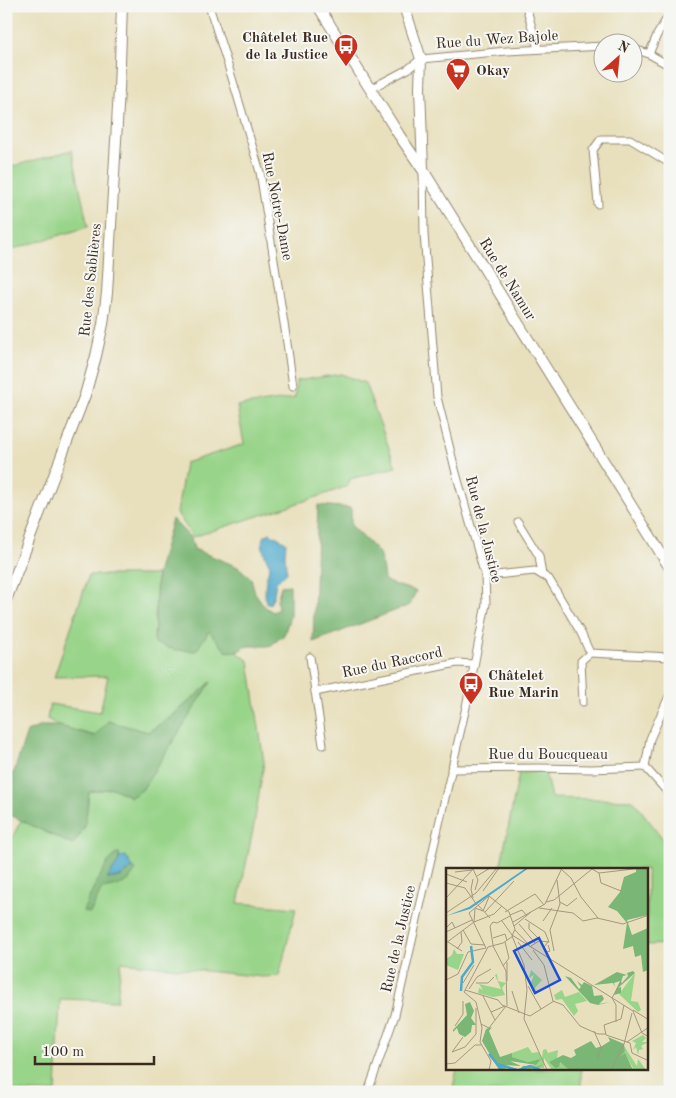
<svg xmlns="http://www.w3.org/2000/svg" width="676" height="1098" viewBox="0 0 676 1098" font-family="'Old Standard TT',serif">
	<style>
		.green { fill: #98d489; stroke: #6a7f54 }
		.forest { fill: #7ab675; stroke: #5a704a }
		.water { fill: #4ca9cb; stroke: #446a74 }
		.lines { fill: none; stroke-linecap: round; stroke-linejoin: round }
		.minor-casing { stroke: #92856e; stroke-width: 9 }
		.secondary-casing { stroke: #92856e; stroke-width: 12 }
		.minor { stroke: #fff; stroke-width: 7 }
		.secondary { stroke: #fff; stroke-width: 10 }
		.labels { text-anchor: middle; stroke-width: 4; stroke-linejoin: round; paint-order: stroke }
		.poi-label { font-size: 15px; font-weight: bold; fill: #3b2a1e; stroke: #f6f6f2; text-anchor: start }
		.street-label { font-size: 15px; fill: #3b2a1e; stroke: #f6f6f2 }
		.inset-river { fill: none; stroke: #4ca9cb; stroke-width: 2.5 }
		.inset-road { fill: none; stroke: #a3977d; stroke-width: 1 }
		.view { fill: #1d4ed8; fill-opacity: 0.15; stroke: #1d4ed8; stroke-width: 2.5 }
		.inset-edge { fill: none; stroke: #3b2a1e; stroke-width: 2.5 }
	</style>
	<rect width="100%" height="100%" fill="#f6f6f2"/>
	<filter id="ink" filterUnits="userSpaceOnUse"><feTurbulence type="fractalNoise" baseFrequency=".02" numOctaves="2"/><feDisplacementMap in="SourceGraphic" scale="10" xChannelSelector="R" yChannelSelector="G"/><feConvolveMatrix kernelMatrix="1 2 1 2 8 2 1 2 1" color-interpolation-filters="sRGB"/></filter>
	<filter id="wash" filterUnits="userSpaceOnUse"><feTurbulence type="fractalNoise" baseFrequency=".0096" numOctaves="4" result="noise"/><feDisplacementMap in="SourceGraphic" scale="20" xChannelSelector="R" yChannelSelector="G"/><feGaussianBlur stdDeviation="1.12" result="paint"/><feColorMatrix in="noise" values="0 0 0 0 0 0 0 0 0 0 0 0 0 0 0 0 0 1.4 0 .05"/><feComposite in="paint" operator="in"/></filter>
	<g filter="url(#wash)">
		<rect width="100%" height="100%" fill="#e8e0bd"/>
		<g class="green">
			<polygon points="72,150 88,227 6,251 6,168"/>
			<polygon points="341,374 365,383 396,467 350,479 348,486 317,497 193,537 177,513 185,463 244,444 237,406 295,398 296,381"/>
			<polygon points="89,575 157,575 154,643 209,630 226,651 237,652 249,661 264,762 254,825 238,903 296,908 279,976 262,977 121,962 117,1001 60,999 56,1092 9,1092 7,1077 6,1044 6,850 21,820 73,845 85,826 89,792 113,788 131,797 210,684 171,717 148,732 135,729 95,736 59,726 47,719 50,704 100,712 108,676 54,677"/>
			<polygon points="545,771 551,798 633,800 670,848 670,944 647,945 647,869 500,869 519,773"/>
			<polygon points="457,1069 581,1069 581,1092 452,1092"/>
		</g>
		<g class="forest">
			<polygon points="318,505 351,508 351,525 379,553 382,565 384,580 392,584 416,591 410,605 313,642"/>
			<polygon points="172,519 191,538 194,549 238,567 251,578 255,593 265,607 273,612 278,609 277,600 281,586 290,585 290,616 284,635 270,646 247,646 237,652 226,651 209,631 196,651 176,650 154,643 157,575"/>
			<polygon points="211,682 142,790 131,797 113,788 89,792 85,826 73,845 6,813 6,776 14,772 27,732 41,726 59,726 95,736 108,721 148,732 171,717"/>
			<polygon points="119,852 119,861 108,879 120,877 133,868 136,870 128,881 117,886 102,889 90,913 83,911 93,889 108,862"/>
		</g>
		<g class="water">
			<path d="M 270,533 L 286,542 L 285,556 L 287,573 L 276,582 L 274,595 L 270,604 L 266,603 C 264,588 265,580 270,566 C 265,556 261,548 263,537 Z"/>
			<polygon points="126,856 133,868 120,877 107,879 119,861 119,857"/>
		</g>
	</g>
	<g filter="url(#ink)">
		<g class="lines">
			<defs>
				<g id="minor">
					<polyline points="209,6 232,78 260,172 286,336 293,386"/>
					<polyline points="526,6 538,49"/>
					<polyline points="634,49 649,54 670,66"/>
					<polyline points="649,54 657,35 670,13"/>
					<polyline points="370,89 408,69 421,59 507,51 604,46"/>
					<polyline points="598,204 593,150 601,139 630,139 666,161 670,160"/>
					<polyline points="518,522 539,556 542,575"/>
					<polyline points="485,576 535,571 549,579 581,633 590,653 670,657"/>
					<polyline points="310,657 323,745"/>
					<polyline points="315,692 457,663 474,664"/>
					<polyline points="583,702 581,661 590,653"/>
					<polyline points="645,767 650,739 670,694"/>
					<polyline points="645,767 670,795"/>
					<polyline points="451,769 539,768 591,769 645,767"/>
					<polyline points="368,1092 395,1015 466,707 486,604 485,576 456,473 437,397 424,234 423,171"/>
				</g>
				<g id="secondary">
					<polyline points="318,6 399,135 423,170 670,568"/>
					<polyline points="404,6 421,59 420,88 423,169"/>
					<polyline points="6,600 85,395 96,356 103,324 107,293 119,90 122,6"/>
				</g>
			</defs>
			<use href="#minor" class="minor-casing"/>
			<use href="#secondary" class="secondary-casing"/>
			<use href="#minor" class="minor"/>
			<use href="#secondary" class="secondary"/>
		</g>
	</g>
	<defs>
		<symbol id="bus-pin" viewBox="-11 -11 22 30"><path d="M0 17L-7.5 6A9.5 9.5 0 1 1 7.5 6Z" fill="#c8321e" stroke="#f6f6f2"/><path d="M-5-6H5V4H4V6H2V4H-2V6H-4V4H-5ZM-3.5-4V0h7V-4ZM-3.5 1.2v1.5H-2V1.2ZM2 1.2v1.5H3.5V1.2Z" fill="#fff"/></symbol>
		<symbol id="supermarket-pin" viewBox="-11 -11 22 30"><path d="M0 17L-7.5 6A9.5 9.5 0 1 1 7.5 6Z" fill="#c8321e" stroke="#f6f6f2"/><path d="M-6-5.5h2.5l.6 2H6L4.5 2H-2.5L-4.4-4H-6ZM-1.5 3.2a1.3 1.3 0 1 0 .1 0ZM3 3.2a1.3 1.3 0 1 0 .1 0Z" fill="#fff"/></symbol>
	</defs>
	<g fill-rule="evenodd">
		<use href="#bus-pin" x="332" y="32" width="28" height="38"/>
		<use href="#supermarket-pin" x="444" y="56" width="28" height="38"/>
		<use href="#bus-pin" x="457" y="670" width="28" height="38"/>
	</g>
	<g class="labels">
		<g class="poi-label">
			<text x="328" y="42" text-anchor="end">Châtelet Rue<tspan x="328" dy="17">de la Justice</tspan></text>
			<text x="476" y="75">Okay</text>
			<text x="488" y="680">Châtelet<tspan x="488" dy="17">Rue Marin</tspan></text>
		</g>
		<g class="street-label">
			<text transform="translate(497 39) rotate(-4)" y="5">Rue du Wez Bajole</text>
			<text transform="translate(278 206) rotate(79)" y="5">Rue Notre-Dame</text>
			<text transform="translate(508 279) rotate(58)" y="5">Rue de Namur</text>
			<text transform="translate(90 280) rotate(-84)" y="5">Rue des Sablières</text>
			<text transform="translate(484 529) rotate(76)" y="5">Rue de la Justice</text>
			<text transform="translate(392 662) rotate(-12)" y="5">Rue du Raccord</text>
			<text x="548" y="759">Rue du Boucqueau</text>
			<text transform="translate(398 939) rotate(-77)" y="5">Rue de la Justice</text>
		</g>
	</g>
	<g transform="translate(446 868)">
		<rect width="202" height="202" fill="#e8e0bd"/>
		<path d="M 8,81 L 11,86 L 18,86 L 12,102 L 0,97 L 0,91 L 6,87 ZM 85,102 L 96,112 L 89,120 L 91,126 L 84,117 L 88,107 L 83,110 ZM 189,105 L 185,133 L 192,134 L 195,142 L 192,144 L 173,126 ZM 51,106 L 52,113 L 60,115 L 56,120 L 59,127 L 47,129 L 32,125 L 33,120 L 37,122 L 33,116 L 55,121 L 49,107 ZM 116,122 L 119,129 L 133,124 L 141,133 L 129,136 L 132,143 L 128,148 L 116,131 L 110,132 L 108,127 ZM 197,167 L 200,170 L 196,174 L 202,174 L 195,178 L 197,181 L 193,182 L 192,187 L 190,179 L 187,182 L 190,175 L 186,173 ZM 178,178 L 191,198 L 192,191 L 200,202 L 185,202 L 187,200 L 179,186 L 174,189 L 173,187 L 179,183 ZM 82,179 L 86,185 L 92,184 L 96,190 L 97,182 L 100,181 L 102,185 L 112,182 L 111,191 L 103,194 L 109,200 L 113,193 L 123,202 L 106,202 L 98,190 L 98,200 L 90,200 L 94,202 L 84,202 L 83,199 L 83,202 L 74,202 L 79,198 L 76,198 L 90,197 L 94,192 L 82,194 L 66,189 L 66,185 Z" fill="#98d489"/>
		<path d="M 190,0 L 202,0 L 202,47 L 181,52 L 186,67 L 202,60 L 202,102 L 197,104 L 195,87 L 189,89 L 187,78 L 177,81 L 181,55 L 171,43 L 162,39 L 174,24 L 178,9 L 190,4 ZM 187,103 L 189,105 L 172,120 L 175,119 L 175,125 L 168,127 L 174,113 L 168,115 L 169,119 L 167,115 L 148,117 L 171,104 L 181,107 L 177,108 L 175,114 L 176,115 L 182,108 L 181,105 ZM 119,108 L 125,110 L 133,121 L 135,119 L 131,113 L 136,117 L 138,114 L 146,118 L 148,128 L 156,127 L 158,131 L 153,136 L 164,134 L 152,137 L 144,135 ZM 24,134 L 28,143 L 25,150 L 30,157 L 26,157 L 25,164 L 19,169 L 13,166 L 11,160 L 7,164 L 7,162 L 21,147 L 19,136 ZM 46,159 L 43,163 L 54,189 L 66,185 L 66,189 L 82,194 L 95,191 L 90,197 L 64,193 L 75,198 L 57,197 L 73,202 L 77,198 L 84,198 L 91,199 L 98,196 L 92,200 L 95,202 L 86,199 L 84,202 L 79,199 L 74,201 L 77,202 L 67,202 L 58,199 L 62,202 L 53,202 L 36,173 L 40,161 ZM 162,169 L 178,176 L 179,183 L 174,189 L 179,185 L 187,202 L 123,202 L 114,194 L 113,199 L 109,200 L 103,194 L 117,187 L 125,190 L 130,187 L 128,182 L 145,173 L 150,180 L 156,178 L 164,173 Z" fill="#7ab675"/>
		<path d="M 80,0 L 83,0 L 24,41 L 0,48 L 23,39 Z" fill="#4ca9cb"/>
		<path class="inset-river" d="M 15,123 L 16,109 L 27,94 L 25,78M 43,186 L 56,202M 51,196 L 71,202M 73,202 L 84,198 L 94,202"/>
		<path class="inset-road" d="M 27,1 L 32,12 L 29,22M 146,1 L 153,5 L 196,0M 116,2 L 125,10 L 135,29 L 152,50M 9,4 L 26,2M 153,5 L 155,15 L 175,23M 0,6 L 21,14M 31,8 L 44,0M 0,15 L 19,20 L 31,37M 37,23 L 53,0M 0,30 L 28,0M 27,30 L 25,21 L 27,11M 100,34 L 108,32 L 146,1M 114,34 L 121,38 L 131,30M 32,37 L 44,50M 29,40 L 37,43 L 43,29M 93,40 L 127,45 L 137,53 L 151,50 L 177,56 L 203,47M 39,44 L 68,13M 59,44 L 89,26 L 98,37M 0,45 L 30,25 L 51,0M 64,47 L 76,42 L 81,48M 79,51 L 99,64 L 103,74M 56,53 L 66,67M 97,53 L 106,40M 28,54 L 48,46 L 56,38M 47,54 L 44,58 L 47,77M 47,54 L 51,55 L 64,48M 67,54 L 99,36 L 116,0M 83,55 L 83,61 L 93,71M 73,56 L 89,75M 68,58 L 85,44M 0,60 L 6,54 L 9,60M 17,62 L 25,76 L 39,77M 69,62 L 86,80M 0,64 L 26,52M 66,67 L 187,143 L 196,165 L 203,169M 66,68 L 78,97 L 81,122 L 78,151 L 101,202M 47,70 L 59,66 L 61,72M 2,74 L 16,83M 72,74 L 86,92M 0,75 L 28,54 L 29,41M 102,77 L 104,83 L 101,84 L 98,79 L 102,74M 47,78 L 60,103 L 61,138M 85,78 L 93,73 L 103,74M 42,79 L 18,124 L 30,134 L 36,160 L 34,174 L 45,193 L 43,202M 42,79 L 57,75 L 67,68M 40,80 L 23,45 L 43,28 L 63,44 L 69,61 L 66,68M 11,81 L 16,74 L 15,64M 87,82 L 98,97 L 107,133 L 117,137 L 134,158 L 152,166 L 160,166M 108,83 L 104,62 L 114,36 L 111,12M 61,94 L 61,113M 57,98 L 63,90 L 59,74M 0,112 L 12,106 L 22,84 L 40,80M 17,115 L 28,97M 30,115 L 42,115 L 48,109M 82,118 L 95,141M 23,121 L 31,109 L 45,101M 19,122 L 52,132 L 56,137 L 84,148 L 108,133M 66,123 L 73,145M 37,128 L 49,152M 178,137 L 175,151 L 158,157 L 160,167 L 184,175 L 186,185 L 203,193M 187,142 L 203,152M 45,144 L 59,138M 170,154 L 170,137 L 166,130 L 175,113M 35,156 L 43,160 L 60,138M 9,158 L 17,146 L 17,133M 148,163 L 155,179 L 151,192M 181,174 L 203,159M 6,184 L 19,179 L 30,166 L 30,140M 6,184 L 17,169M 0,196 L 9,195 L 29,177 L 35,177M 165,202 L 178,176 L 186,145"/>
		<path class="view" d="M 93,70 L 114,112 L 89,125 L 68,83 Z"/>
		<rect width="202" height="202" class="inset-edge"/>
	</g>
	<rect width="676" height="1098" fill="none" stroke="#f6f6f2" stroke-width="25"/>
	<g transform="translate(618 58) rotate(27)"><circle r="24" fill="#f6f6f2" stroke="#aba49d"/>
	<path d="M0-4L9 19L0 12L-9 19Z" fill="#c8321e"/>
	<text y="-8" font-size="14" font-weight="bold" text-anchor="middle" fill="#3b2a1e">N</text>
	</g>
	<path d="M35 1056v8h119v-8" fill="none" stroke="#3b2a1e" stroke-width="2.5"/>
	<text x="42" y="1056" font-size="15" fill="#3b2a1e" stroke="#f6f6f2" stroke-width="4" paint-order="stroke">100 m</text>
</svg>
